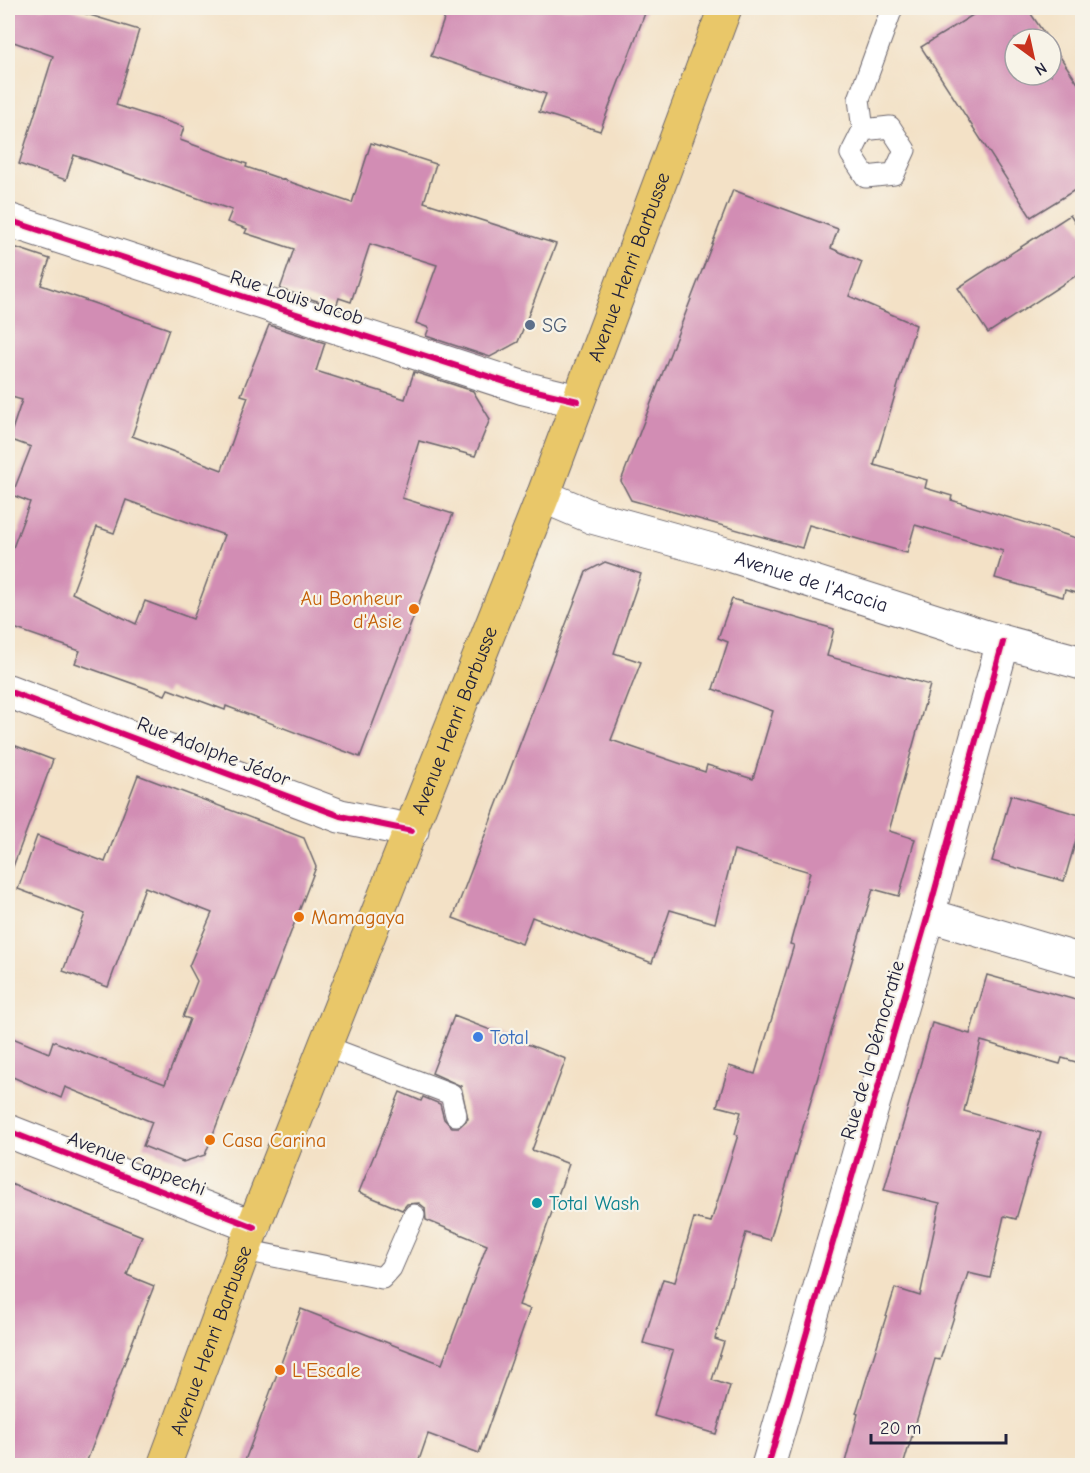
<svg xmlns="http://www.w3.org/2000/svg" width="1090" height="1473" viewBox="0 0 1090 1473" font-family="'Comic Neue',sans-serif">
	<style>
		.building { fill: #d28db4; fill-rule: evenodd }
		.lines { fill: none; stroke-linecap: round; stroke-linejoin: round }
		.service-casing { stroke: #6b656c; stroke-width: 23 }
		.minor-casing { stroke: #6b656c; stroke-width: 35 }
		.primary-casing { stroke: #6b656c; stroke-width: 35 }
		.service { stroke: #fff; stroke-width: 21 }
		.minor { stroke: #fff; stroke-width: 33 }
		.primary { stroke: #e9c769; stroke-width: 33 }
		.cycleway-casing { stroke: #f7f3e8; stroke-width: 10 }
		.cycleway { stroke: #d6006c; stroke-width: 6 }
		.service-dot { fill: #5c6f8a; stroke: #f7f3e8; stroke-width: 2 }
		.food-dot { fill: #e8710a; stroke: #f7f3e8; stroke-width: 2 }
		.shop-dot { fill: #3f7fe0; stroke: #f7f3e8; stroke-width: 2 }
		.culture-dot { fill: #0f9aa8; stroke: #f7f3e8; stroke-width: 2 }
		.labels { text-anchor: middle; stroke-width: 4.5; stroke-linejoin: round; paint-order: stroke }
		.street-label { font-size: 20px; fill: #22223b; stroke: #f7f3e8 }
		.service-label { font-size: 20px; fill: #4e5e75; stroke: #f7f3e8; text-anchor: start }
		.food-label { font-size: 20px; fill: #c56008; stroke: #f7f3e8; text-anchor: start }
		.shop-label { font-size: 20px; fill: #366cbe; stroke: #f7f3e8; text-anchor: start }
		.culture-label { font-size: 20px; fill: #0d838f; stroke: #f7f3e8; text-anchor: start }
	</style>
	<rect width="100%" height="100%" fill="#f7f3e8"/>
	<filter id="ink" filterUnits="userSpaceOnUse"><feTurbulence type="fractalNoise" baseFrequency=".0167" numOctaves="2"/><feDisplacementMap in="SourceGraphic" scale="12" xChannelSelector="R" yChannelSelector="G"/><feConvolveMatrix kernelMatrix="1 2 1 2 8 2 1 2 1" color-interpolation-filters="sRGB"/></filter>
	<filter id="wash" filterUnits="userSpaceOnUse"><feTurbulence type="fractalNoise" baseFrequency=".008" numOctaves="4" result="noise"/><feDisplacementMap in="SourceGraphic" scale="24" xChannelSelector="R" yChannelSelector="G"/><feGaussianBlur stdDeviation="1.35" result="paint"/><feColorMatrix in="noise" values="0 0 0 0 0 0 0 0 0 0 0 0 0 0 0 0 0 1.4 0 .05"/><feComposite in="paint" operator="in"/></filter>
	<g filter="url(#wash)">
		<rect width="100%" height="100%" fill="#f3e1c6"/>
		<g id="blocks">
			<g class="building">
				<polygon points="8,8 67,8 139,30 116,105 184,127 180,140 247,164 246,167 352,203 371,143 436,164 424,202 556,244 518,342 490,357 426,336 429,328 416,323 437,265 370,244 351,302 339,298 336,307 280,289 294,249 245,233 247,229 227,222 232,210 74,155 66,180 19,164 53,56 8,40"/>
				<polygon points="448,8 647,8 600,131 539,112 546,94 431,56"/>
				<polygon points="984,8 1027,8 1048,39 1015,39 1015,75 1051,75 1051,43 1083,91 1083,185 1031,217 921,47"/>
				<polygon points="733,190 838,229 831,248 862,262 849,296 916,325 874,465 927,480 925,488 952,496 951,500 1083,540 1083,595 1065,590 1063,597 995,578 1003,551 915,525 907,553 809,525 802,548 631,500 621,481"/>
				<polygon points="1070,215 1083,235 1083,271 988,333 958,288"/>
				<path d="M 8,245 L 50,259 L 41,285 L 169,329 L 132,436 L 222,470 L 248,397 L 241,395 L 269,325 L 325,343 L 316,371 L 405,399 L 414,372 L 473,391 L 490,419 L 475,456 L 419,441 L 402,498 L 453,514 L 360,757 L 226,706 L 225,710 L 168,689 L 165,695 L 75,663 L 80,651 L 8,626 L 8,561 L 30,502 L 12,495 L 31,447 L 9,439 L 22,400 L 8,396 ZM 126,500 L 224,535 L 193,619 L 145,601 L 136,624 L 72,593 L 97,527 L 114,533 Z"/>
				<polygon points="605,562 641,574 614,653 641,662 611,740 705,772 707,765 753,779 773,711 713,689 728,642 718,638 732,599 834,629 827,656 930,685 889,831 915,839 899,896 873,889 770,1240 746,1233 715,1339 724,1342 712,1380 730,1386 716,1434 654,1416 673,1351 643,1343 663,1279 675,1282 694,1218 711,1222 738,1135 735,1134 741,1112 717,1106 729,1066 755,1074 794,945 790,944 810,872 734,850 715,923 670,910 652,963 532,917 522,944 453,918 586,572"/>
				<polygon points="8,743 53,760 11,872 8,871"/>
				<polygon points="138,775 304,838 316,867 205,1155 183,1162 143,1146 152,1122 65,1087 61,1098 8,1075 8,1036 49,1053 53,1041 165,1084 190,1019 183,1017 197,981 189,966 212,913 145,887 108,987 63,971 85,914 18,889 37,836 105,862"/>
				<polygon points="1011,795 1083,816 1064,881 992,861"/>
				<polygon points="987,975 1083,1002 1083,1064 1062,1058 1060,1064 981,1041 964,1111 1041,1133 1016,1219 1004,1216 990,1278 968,1273 940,1360 935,1359 903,1466 844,1466 858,1414 856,1413 895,1288 920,1296 940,1203 884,1190 917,1076 932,1023 970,1034"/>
				<polygon points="454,1016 566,1059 532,1150 569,1164 519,1305 530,1309 479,1453 428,1434 417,1466 243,1466 301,1309 442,1364 487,1245 426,1220 425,1208 419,1203 407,1204 402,1210 359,1192 400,1092 421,1101 423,1097 440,1104 444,1119 452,1127 459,1127 468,1119 461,1086 432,1073"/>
				<polygon points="8,1183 142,1236 127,1275 154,1286 85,1466 8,1466"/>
			</g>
		</g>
	</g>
	<g filter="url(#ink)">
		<use href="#blocks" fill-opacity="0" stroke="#6b656c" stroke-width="1.5"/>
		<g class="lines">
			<defs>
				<g id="service">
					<polyline points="863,130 890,127 905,150 894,174 866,177 851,154 863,130 859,99 892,8"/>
					<polyline points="327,1047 451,1094 456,1115"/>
					<polyline points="244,1250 382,1278 391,1268 414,1215"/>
				</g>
				<g id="minor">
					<polyline points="8,220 524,388 578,401"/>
					<path id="s1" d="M 543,496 L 592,517 L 733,556 L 986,637 L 1082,663"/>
					<polyline points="8,691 340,816 412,831"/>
					<polyline points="928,915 1082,961"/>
					<polyline points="8,1131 254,1227"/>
					<polyline points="768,1466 928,915 1003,642"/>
				</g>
				<g id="primary">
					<path id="s2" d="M 164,1466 L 244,1250 L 543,496 L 725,8"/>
				</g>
			</defs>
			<use href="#service" class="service-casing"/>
			<use href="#minor" class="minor-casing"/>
			<use href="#primary" class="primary-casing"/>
			<use href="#service" class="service"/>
			<use href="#minor" class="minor"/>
			<use href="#primary" class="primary"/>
			<defs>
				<g id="cycleway">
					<polyline points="8,220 524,388 578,401"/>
					<polyline points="8,691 340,816 412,831"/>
					<polyline points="8,1131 254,1227"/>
					<polyline points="768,1466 928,915 1003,642"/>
				</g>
			</defs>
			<use href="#cycleway" class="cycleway-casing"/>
			<use href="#cycleway" class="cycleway"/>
		</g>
	</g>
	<circle class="service-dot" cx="530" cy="325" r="6"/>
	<g class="food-dot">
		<circle cx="414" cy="609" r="6"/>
		<circle cx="299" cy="917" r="6"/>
		<circle cx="210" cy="1140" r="6"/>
		<circle cx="280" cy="1370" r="6"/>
	</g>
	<circle class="shop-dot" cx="478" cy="1037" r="6"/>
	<circle class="culture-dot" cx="537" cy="1203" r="6"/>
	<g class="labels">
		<g class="street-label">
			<text dy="7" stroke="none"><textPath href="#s2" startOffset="1286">Avenue Henri Barbusse</textPath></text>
			<text transform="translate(297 297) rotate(18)" y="7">Rue Louis Jacob</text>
			<text dy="7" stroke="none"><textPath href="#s1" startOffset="282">Avenue de l'Acacia</textPath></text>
			<text dy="7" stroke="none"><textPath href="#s2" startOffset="800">Avenue Henri Barbusse</textPath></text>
			<text transform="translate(214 751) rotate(21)" y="7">Rue Adolphe Jédor</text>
			<text transform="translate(872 1050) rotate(-74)" y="7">Rue de la Démocratie</text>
			<text transform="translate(137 1163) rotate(21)" y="7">Avenue Cappechi</text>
			<text dy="7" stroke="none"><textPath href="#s2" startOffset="134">Avenue Henri Barbusse</textPath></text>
		</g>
		<g class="service-label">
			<text x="542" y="332">SG</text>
		</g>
		<g class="food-label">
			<text x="402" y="605" text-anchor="end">Au Bonheur<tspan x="402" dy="23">d'Asie</tspan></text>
			<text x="311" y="924">Mamagaya</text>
			<text x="222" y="1147">Casa Carina</text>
			<text x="292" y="1377">L'Escale</text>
		</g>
		<g class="shop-label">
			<text x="490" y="1044">Total</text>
		</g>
		<g class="culture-label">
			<text x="549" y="1210">Total Wash</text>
		</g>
	</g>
	<rect width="1090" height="1473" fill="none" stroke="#f7f3e8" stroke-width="30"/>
	<g transform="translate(1033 57) rotate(147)"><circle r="28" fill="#f7f3e8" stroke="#a29fa3" stroke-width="1.5"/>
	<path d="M0-4.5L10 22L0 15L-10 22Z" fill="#c8321e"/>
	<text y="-9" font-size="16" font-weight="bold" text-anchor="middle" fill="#22223b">N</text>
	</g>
	<path d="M871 1434v9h135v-9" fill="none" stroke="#22223b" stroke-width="3"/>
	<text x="880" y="1434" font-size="18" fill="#22223b" stroke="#f7f3e8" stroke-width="4.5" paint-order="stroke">20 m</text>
</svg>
